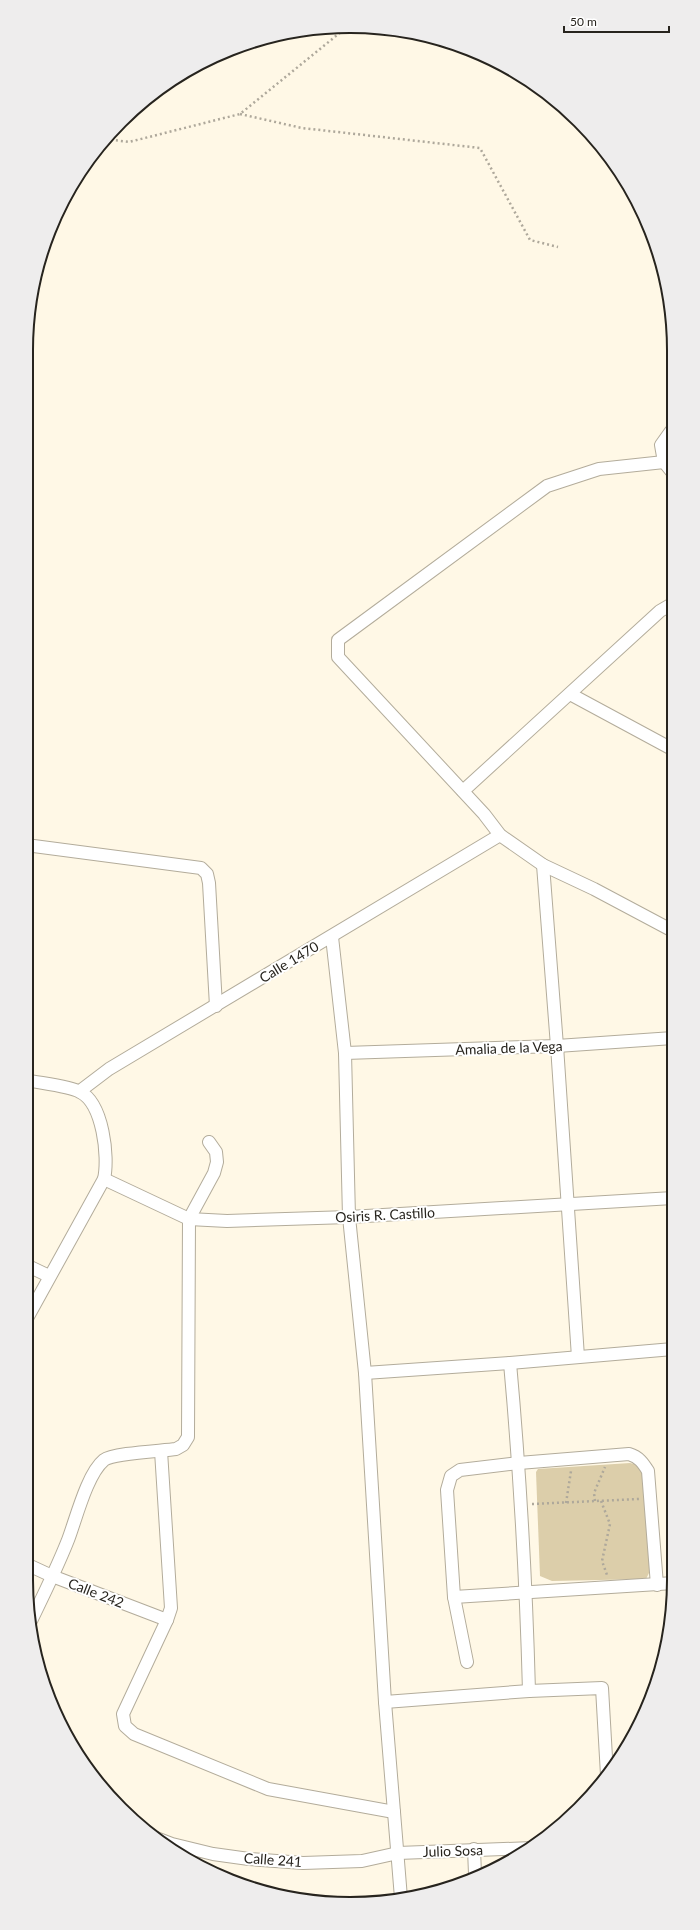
<svg xmlns="http://www.w3.org/2000/svg" width="700" height="1930" viewBox="0 0 700 1930" font-family="Lato,sans-serif">
	<style>
		.green { fill: #dcceaa }
		.lines { fill: none; stroke-linecap: round; stroke-linejoin: round }
		.minor-casing { stroke: #b3ac9b; stroke-width: 14 }
		.path { stroke: #aea89b; stroke-width: 2.5; stroke-dasharray: 2 3; stroke-linecap: butt }
		.minor { stroke: #fff; stroke-width: 12 }
		.labels { text-anchor: middle; stroke-width: 4; stroke-linejoin: round; paint-order: stroke }
		.street-label { font-size: 14px; fill: #27241e; stroke: #fff }
		.rim { fill: none; stroke: #27241e; stroke-width: 2 }
	</style>
	<rect width="100%" height="100%" fill="#fff8e6"/>
	<polygon class="green" points="630,1463 638,1465 645,1474 651,1569 646,1579 552,1581 540,1576 536,1472 538,1469"/>
	<g class="lines">
		<defs>
			<g id="minor">
				<polyline points="671,431 661,445 664,462 672,472"/>
				<polyline points="664,462 599,469 547,486 338,640 338,657 484,814 500,835 543,865 594,889 673,931"/>
				<polyline points="570,694 672,749"/>
				<polyline points="463,791 660,611 672,604"/>
				<polyline points="26,845 201,868 207,874 209,883 216,1006"/>
				<polyline points="543,865 557,1046 578,1357"/>
				<polyline points="332,937 345,1053 349,1217 365,1373 385,1702 401,1898"/>
				<polyline points="345,1053 557,1046 673,1038"/>
				<path d="M 26,1080 C 39,1083 70,1086 80,1092 C 103,1103 109,1157 104,1179 L 26,1320"/>
				<polyline points="80,1091 109,1069 500,835"/>
				<polyline points="104,1179 189,1219 227,1221 349,1217 673,1198"/>
				<polyline points="26,1265 49,1276"/>
				<path d="M 510,1363 C 520,1473 526,1581 529,1691"/>
				<polyline points="365,1373 510,1363 673,1349"/>
				<polyline points="161,1451 171,1608 167,1620 123,1714 125,1726 134,1734 268,1789 394,1812"/>
				<polyline points="26,1564 52,1576 167,1620"/>
				<polyline points="454,1597 674,1583"/>
				<path d="M 30,1623 C 43,1596 57,1568 68,1540 C 76,1519 87,1474 104,1460 C 113,1453 162,1451 176,1449 L 183,1445 L 188,1437 L 189,1219 L 214,1173 L 217,1162 L 216,1152 L 209,1142"/>
				<path d="M 467,1662 L 454,1597 L 447,1490 L 451,1476 L 460,1470 L 519,1463 L 629,1454 C 639,1457 643,1463 648,1471 L 657,1585"/>
				<polyline points="385,1702 529,1691 602,1688 607,1775"/>
				<polyline points="151,1836 172,1844 213,1854 249,1859 303,1863 362,1861 398,1853 532,1848"/>
				<polyline points="474,1849 475,1874"/>
			</g>
		</defs>
		<use href="#minor" class="minor-casing"/>
		<g class="path">
			<polyline points="240,114 302,128 480,148 530,240 558,247"/>
			<polyline points="106,139 129,142 240,114 347,27"/>
			<polyline points="595,1501 594,1493 605,1467"/>
			<polyline points="601,1501 610,1524 602,1561 607,1575"/>
			<polyline points="566,1503 571,1471"/>
			<polyline points="532,1504 639,1499"/>
		</g>
		<use href="#minor" class="minor"/>
	</g>
	<g class="labels">
		<g class="street-label">
			<text transform="translate(289 962) rotate(-31)" y="5">Calle 1470</text>
			<text transform="translate(509 1048) rotate(-2)" y="5">Amalia de la Vega</text>
			<text transform="translate(385 1215) rotate(-3)" y="5">Osiris R. Castillo</text>
			<text transform="translate(96 1593) rotate(21)" y="5">Calle 242</text>
			<text transform="translate(453 1851) rotate(-2)" y="5">Julio Sosa</text>
			<text transform="translate(273 1860) rotate(4)" y="5">Calle 241</text>
		</g>
	</g>
	<path d="M0 0H700V1930H0ZM350 33H350A317 317 0 0 1 667 350V1580A317 317 0 0 1 350 1897H350A317 317 0 0 1 33 1580V350A317 317 0 0 1 350 33Z" fill="#eeeded" fill-rule="evenodd"/>
	<path class="rim" d="M350 33H350A317 317 0 0 1 667 350V1580A317 317 0 0 1 350 1897H350A317 317 0 0 1 33 1580V350A317 317 0 0 1 350 33Z"/>
	<path d="M564 26v6h105v-6" fill="none" stroke="#27241e" stroke-width="2"/>
	<text x="570" y="26" font-size="12" fill="#27241e" stroke="#ffffff" stroke-width="3" paint-order="stroke">50 m</text>
</svg>
